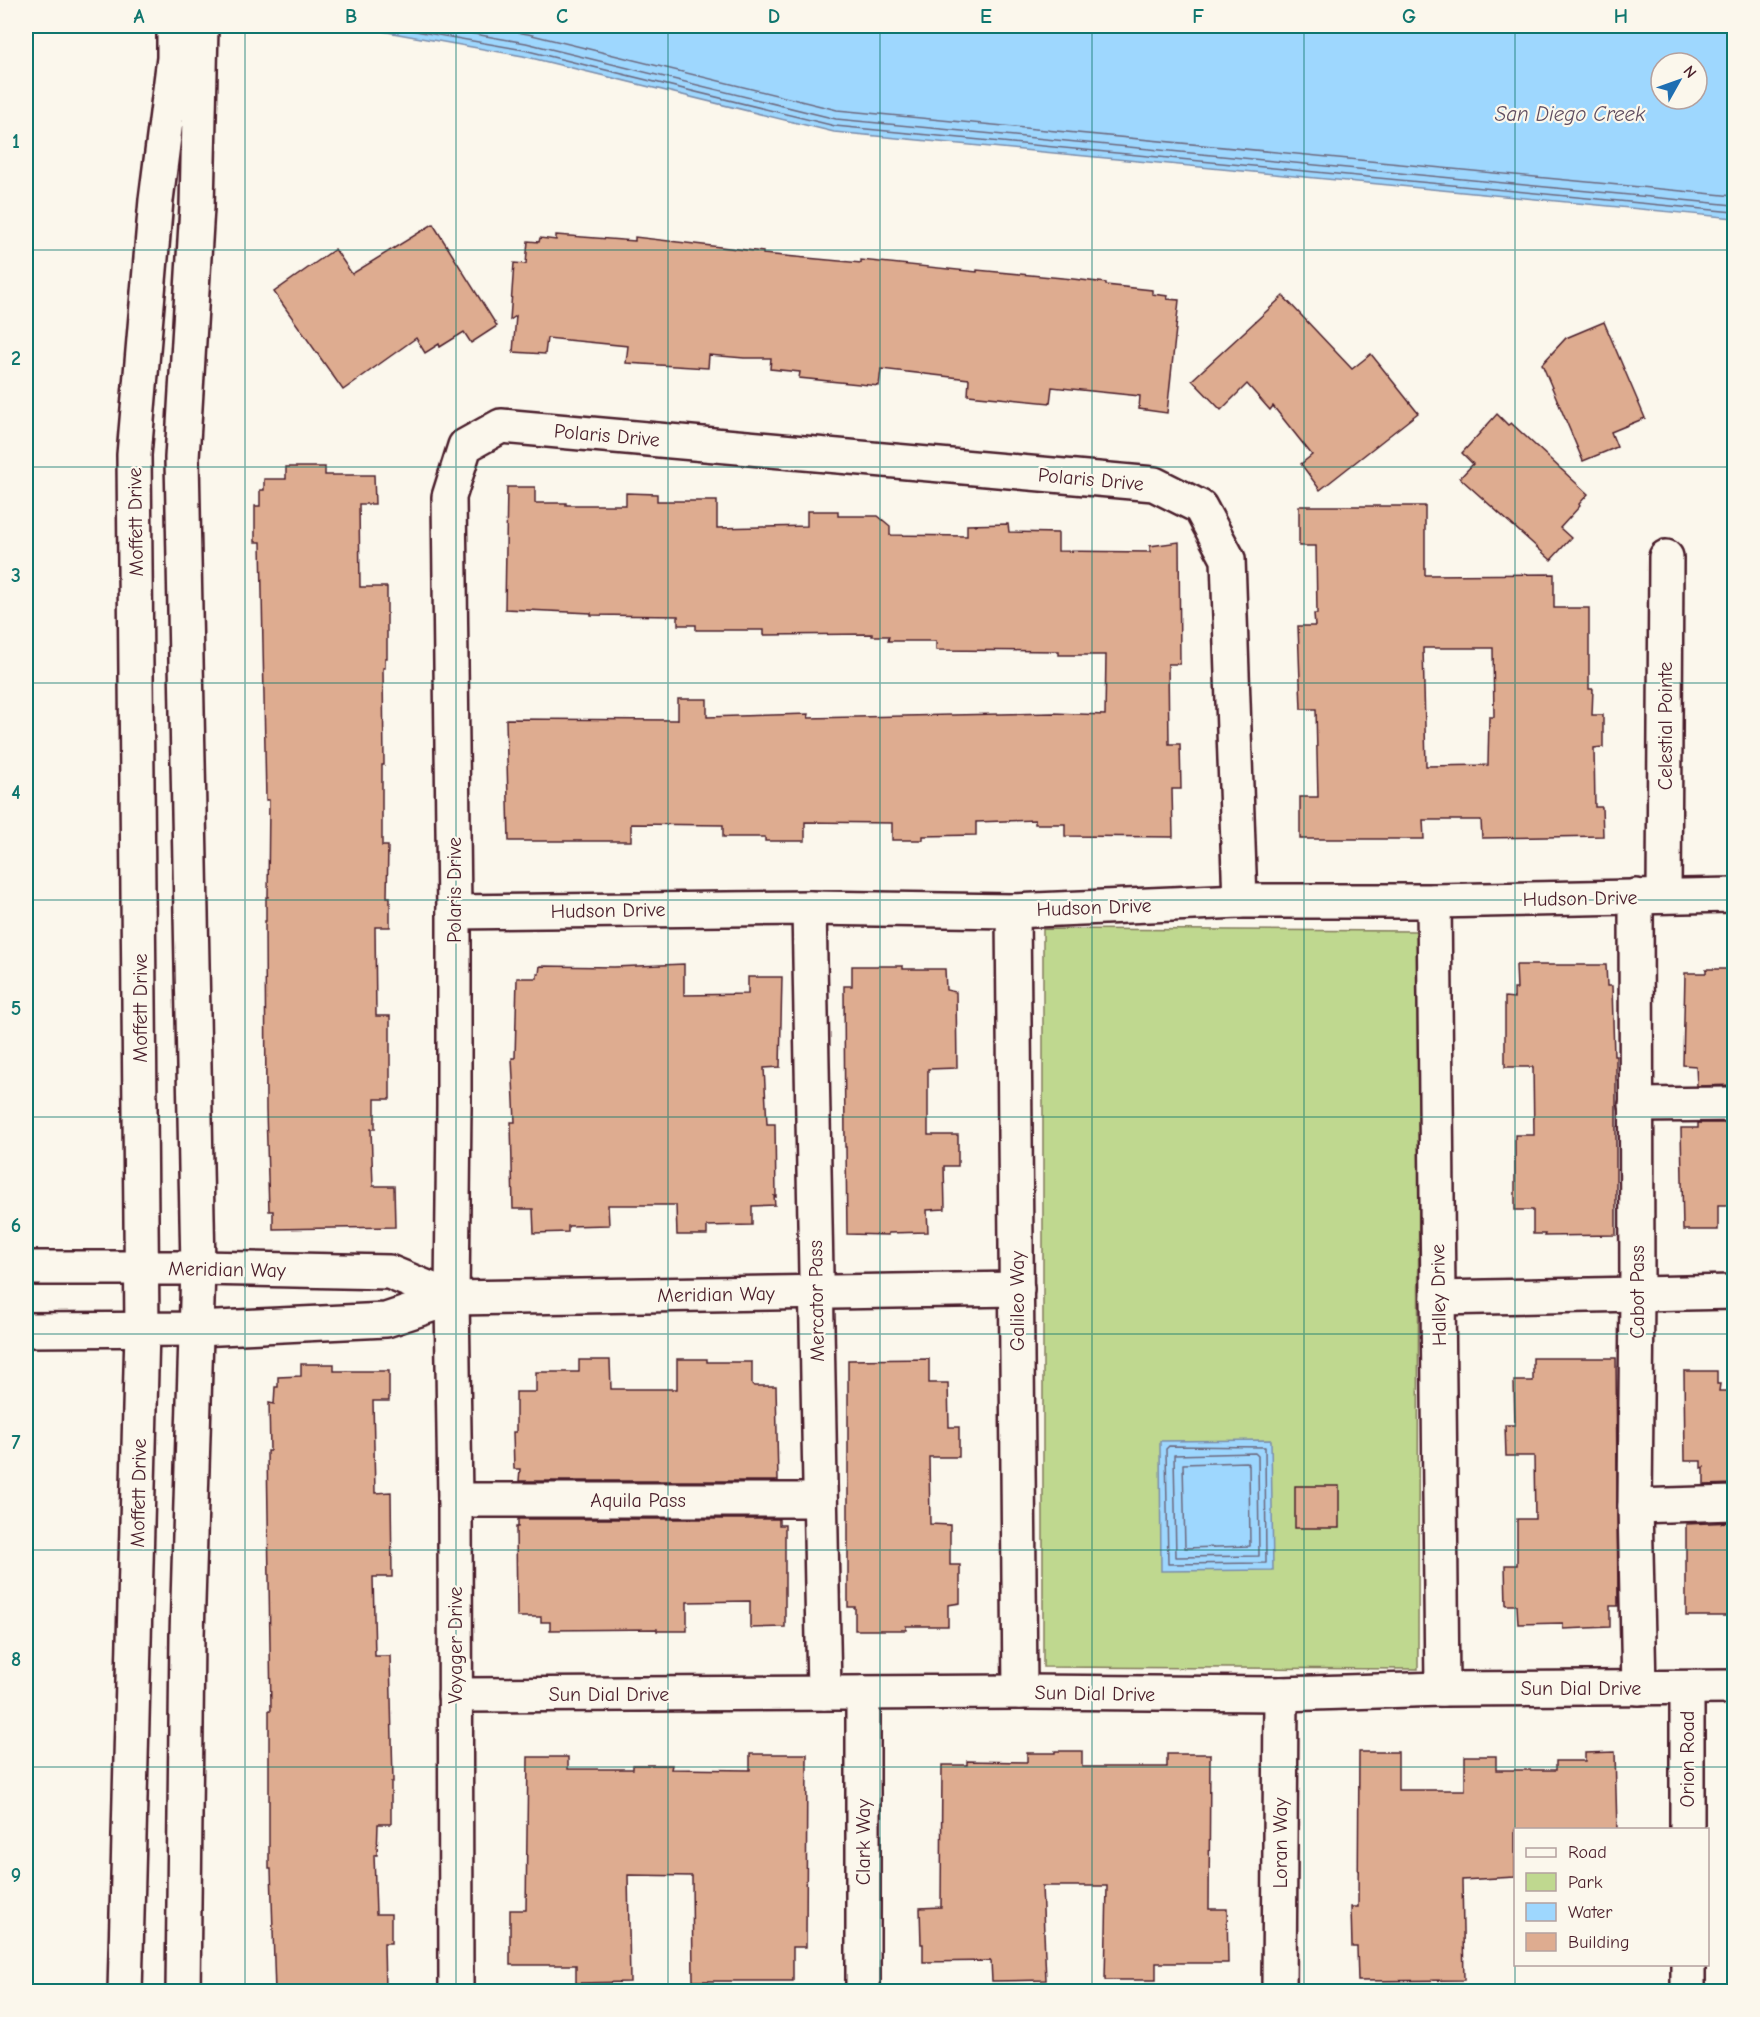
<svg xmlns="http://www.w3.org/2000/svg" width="1760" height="2017" viewBox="0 0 1760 2017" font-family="'Comic Neue',sans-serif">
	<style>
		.green { fill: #bfd88f; stroke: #847c5d; stroke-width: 1.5 }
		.water { fill: #9ed7fe; stroke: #7c8daa; stroke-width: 1.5; fill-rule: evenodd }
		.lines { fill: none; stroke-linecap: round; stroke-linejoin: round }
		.shore { stroke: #6c697f; stroke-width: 1.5 }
		.building { fill: #deac90; stroke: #4a1f2b; stroke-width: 1.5; fill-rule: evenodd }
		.street-casing { stroke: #4a1f2b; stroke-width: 38 }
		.secondary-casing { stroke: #4a1f2b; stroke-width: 38 }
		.street { stroke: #fbf7ec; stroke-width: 33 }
		.secondary { stroke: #fbf7ec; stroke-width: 33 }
		.grid { fill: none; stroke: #0f766e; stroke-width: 1.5; stroke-opacity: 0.55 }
		.labels { text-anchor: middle; stroke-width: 4.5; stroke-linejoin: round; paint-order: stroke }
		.street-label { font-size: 20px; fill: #4a1f2b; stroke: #fbf7ec }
		.water-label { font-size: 21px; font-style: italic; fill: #5f4d60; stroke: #fbf7ec }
		.neatline { fill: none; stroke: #0f766e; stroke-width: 2 }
		.grid-label { font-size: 20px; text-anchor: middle; font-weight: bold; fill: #0f766e }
	</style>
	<rect width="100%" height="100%" fill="#fbf7ec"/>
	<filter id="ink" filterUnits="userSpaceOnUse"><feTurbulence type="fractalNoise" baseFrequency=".0167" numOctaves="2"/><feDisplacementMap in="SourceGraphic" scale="12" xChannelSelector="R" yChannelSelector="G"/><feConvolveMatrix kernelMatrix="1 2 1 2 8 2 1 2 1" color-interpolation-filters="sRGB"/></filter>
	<g filter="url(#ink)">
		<polygon class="green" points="1043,929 1419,931 1418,1669 1043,1667"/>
		<g class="water">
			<path d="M 353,26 L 1734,27 L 1734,218 L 834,132 L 523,56 ZM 1661,63 L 1697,63 L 1697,99 L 1661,99 Z"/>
			<polygon points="1271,1440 1273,1570 1161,1571 1160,1441"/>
		</g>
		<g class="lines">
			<g class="shore">
				<polyline points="387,26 524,50 835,126 1734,212"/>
				<polyline points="429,26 526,43 836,119 1734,205"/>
				<polyline points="480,26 528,34 837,110 1734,196"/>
				<polygon points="1169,1446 1265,1447 1266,1563 1168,1564 1166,1449"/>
				<polygon points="1255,1453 1258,1456 1259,1556 1176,1557 1174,1455"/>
				<polygon points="1246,1462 1249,1465 1250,1546 1185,1548 1183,1464"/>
			</g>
		</g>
		<g class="building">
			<polygon points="433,224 497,326 471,343 464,332 440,347 439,344 425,353 416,338 343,390 274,292 335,249 352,274"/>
			<polygon points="556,235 635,241 635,237 763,252 763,254 861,263 861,260 977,272 977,270 1073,279 1106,283 1106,285 1152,290 1152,294 1168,296 1167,299 1179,300 1167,413 1139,409 1140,396 1052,387 1050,403 968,395 969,379 881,369 879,386 799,378 800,372 770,369 771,358 744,358 709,355 708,368 626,363 628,346 547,338 545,354 513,352 516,316 510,320 514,263 526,264 528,241 539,242 540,238 556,240"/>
			<polygon points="1283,296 1352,369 1371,354 1418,413 1320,490 1301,464 1312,455 1273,406 1270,410 1247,384 1221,410 1192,380"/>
			<polygon points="1604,322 1645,418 1611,432 1617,447 1583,461 1542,364 1566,338"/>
			<polygon points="1497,414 1508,425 1511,423 1588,494 1579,504 1580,506 1560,528 1571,538 1551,560 1460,478 1473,464 1462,453"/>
			<polygon points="286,467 325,467 325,475 374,475 375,504 359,504 360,587 387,587 387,658 385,658 385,668 383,668 384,765 382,765 382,846 388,846 387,897 390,897 390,927 375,927 376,1016 390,1016 390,1099 375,1099 375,1129 371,1129 373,1186 394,1186 395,1227 273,1229 273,1211 269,1211 266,1110 265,921 266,921 266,897 268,897 269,800 266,800 261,542 255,542 255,506 260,506 260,490 264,490 264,479 286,479"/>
			<polygon points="507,487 535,487 535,503 566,503 566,505 626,505 626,493 657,494 657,501 717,501 717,528 807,526 807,511 838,511 838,516 878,516 890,526 890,535 967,536 967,525 1008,524 1009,532 1058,533 1058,551 1150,552 1150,546 1179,542 1180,664 1168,664 1169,744 1180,744 1181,789 1172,789 1173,837 1065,836 1065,824 1035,824 1035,820 976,822 976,835 923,836 923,840 892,840 892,823 805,822 805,841 765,841 765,837 723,837 723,825 631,824 631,841 509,841 506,719 678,720 678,699 707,699 707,717 809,714 808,718 1053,713 1105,715 1106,655 1059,655 1059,651 936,650 936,641 888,641 889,636 872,636 872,634 764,635 764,630 696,630 696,625 678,625 678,616 591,615 591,613 505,609"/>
			<path d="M 1299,506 L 1425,506 L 1425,575 L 1554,574 L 1554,608 L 1589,608 L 1589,689 L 1593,689 L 1592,715 L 1603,715 L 1603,747 L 1594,748 L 1595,807 L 1602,807 L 1603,836 L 1482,838 L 1481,820 L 1423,820 L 1424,839 L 1300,839 L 1300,797 L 1318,797 L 1316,709 L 1301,709 L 1298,626 L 1315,626 L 1314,614 L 1317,614 L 1316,546 L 1299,546 ZM 1423,648 L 1493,648 L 1494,717 L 1489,717 L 1488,765 L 1426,766 Z"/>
			<polygon points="684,964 684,995 748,994 748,977 782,977 780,1067 764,1068 767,1124 775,1124 776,1197 774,1196 775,1205 752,1206 752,1225 707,1226 707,1235 677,1235 676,1205 608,1205 609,1225 568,1226 568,1232 534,1233 533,1209 513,1209 511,1122 515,1122 512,1058 515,1058 517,978 537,978 537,974 539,974 540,966 614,967"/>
			<polygon points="1516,965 1606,965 1607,986 1612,986 1614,1056 1616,1056 1616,1235 1544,1236 1545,1234 1533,1234 1533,1210 1515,1210 1515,1135 1534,1135 1533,1067 1505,1067 1505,997 1514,998 1514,989 1517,989"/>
			<polygon points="852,966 903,966 903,969 945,969 946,990 956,992 957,1068 928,1069 928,1135 958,1135 958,1166 944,1166 945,1209 927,1210 928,1232 888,1233 888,1235 847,1234 846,1147 845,1147 844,986 852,986"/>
			<polygon points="1706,969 1734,969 1734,1085 1697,1086 1696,1066 1683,1065 1685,973 1706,973"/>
			<polygon points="1698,1123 1734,1123 1734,1205 1718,1205 1718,1230 1683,1230 1681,1128 1698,1128"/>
			<polygon points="1533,1358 1616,1358 1618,1606 1610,1606 1610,1627 1563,1629 1563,1623 1518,1624 1517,1605 1506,1605 1505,1565 1517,1565 1517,1519 1535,1519 1534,1456 1506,1456 1505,1425 1515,1425 1514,1381 1533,1381"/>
			<polygon points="677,1359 707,1359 707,1362 752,1362 752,1384 754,1386 776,1386 778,1481 519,1481 520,1469 514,1469 513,1432 516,1432 516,1392 536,1392 536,1372 579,1372 579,1360 610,1360 611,1389 677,1389"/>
			<polygon points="929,1359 929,1383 948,1383 949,1427 959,1427 959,1457 929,1457 930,1524 950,1525 950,1565 960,1565 960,1603 948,1605 948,1626 906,1626 906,1630 855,1630 855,1607 848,1607 848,1360"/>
			<polygon points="301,1364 334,1364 334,1371 389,1371 389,1401 373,1401 375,1493 391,1492 392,1577 373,1577 375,1656 390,1656 393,1782 391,1782 391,1824 378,1824 377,1855 374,1855 376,1914 391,1914 391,1943 384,1943 385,1992 275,1992 271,1869 269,1869 269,1710 271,1710 267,1451 270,1451 269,1403 274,1404 275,1387 278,1387 278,1377 301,1376"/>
			<polygon points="1684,1371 1717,1371 1717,1384 1720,1384 1719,1391 1734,1391 1734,1484 1704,1485 1704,1467 1701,1468 1701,1461 1685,1461"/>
			<rect x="1295" y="1486" width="44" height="42"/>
			<polygon points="518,1519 779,1519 779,1525 785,1525 785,1627 750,1628 750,1601 687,1602 687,1631 657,1631 657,1629 550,1630 550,1622 541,1622 541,1617 517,1617 516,1527 518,1527"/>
			<polygon points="1734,1522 1734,1616 1686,1616 1686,1524"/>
			<polygon points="1055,1751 1082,1751 1082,1767 1167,1767 1167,1754 1210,1754 1209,1909 1227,1909 1228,1963 1156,1963 1156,1980 1105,1980 1107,1886 1042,1886 1046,1980 992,1981 991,1961 923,1962 923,1944 921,1944 920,1908 941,1907 942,1765 967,1765 967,1761 1027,1762 1027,1753 1055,1753"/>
			<polygon points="1359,1752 1398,1752 1398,1790 1465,1790 1465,1756 1496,1756 1496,1770 1556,1770 1556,1761 1585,1761 1585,1753 1615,1752 1617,1830 1515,1830 1515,1877 1462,1880 1464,1980 1358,1981 1357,1947 1352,1947 1351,1907 1358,1907"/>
			<polygon points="750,1754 807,1754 806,1947 793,1947 793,1981 693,1981 692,1876 628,1875 630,1982 576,1983 576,1965 510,1965 510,1910 526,1910 528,1757 568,1757 568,1769 633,1769 633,1765 672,1765 671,1769 750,1770"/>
		</g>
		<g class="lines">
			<defs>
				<g id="street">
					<polyline points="1636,896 1637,1295 1635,1506 1639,1688"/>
					<polyline points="1664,896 1666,557"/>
					<polyline points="1434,901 1442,1689"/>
					<polyline points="809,908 824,1693"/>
					<polyline points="1013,911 1020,1692"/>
					<polyline points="454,912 809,908 1013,911 1240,901 1434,901 1734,895"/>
					<polyline points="1636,1105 1734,1104"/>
					<polyline points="26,1268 198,1268 389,1272 452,1298"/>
					<polyline points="1438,1298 1734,1292"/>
					<polyline points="26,1330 197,1329 386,1320 452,1298 1017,1289"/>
					<polyline points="455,1500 820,1500"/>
					<polyline points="1635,1506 1734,1503"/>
					<polyline points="1687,1688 1687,1830"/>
					<polyline points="863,1693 863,1992"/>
					<polyline points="455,1695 1020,1692 1281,1694 1442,1689 1734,1687"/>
					<polyline points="1688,1964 1688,1992"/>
					<polyline points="456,1992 455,1500 452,1298 454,1106 454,912 449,497 465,446 501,426 1154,484 1200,507 1228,559 1240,901"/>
					<polyline points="1279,1992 1281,1694"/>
				</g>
				<g id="secondary">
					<polyline points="125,1992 142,1330 134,455 156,200 174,58 174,26"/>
					<polyline points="183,1992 187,1636 198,1268 182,458 197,207 201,26"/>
				</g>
			</defs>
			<use href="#street" class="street-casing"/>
			<use href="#secondary" class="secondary-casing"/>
			<use href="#street" class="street"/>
			<use href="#secondary" class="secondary"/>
		</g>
	</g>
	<path class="grid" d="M 245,26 L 245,1992M 456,26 L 456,1992M 668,26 L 668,1992M 880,26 L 880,1992M 1092,26 L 1092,1992M 1304,26 L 1304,1992M 1515,26 L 1515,1992M 26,250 L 1734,250M 26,467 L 1734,467M 26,683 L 1734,683M 26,900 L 1734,900M 26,1117 L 1734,1117M 26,1334 L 1734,1334M 26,1550 L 1734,1550M 26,1767 L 1734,1767"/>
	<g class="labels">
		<g class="street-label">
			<text transform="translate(607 435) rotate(5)" y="7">Polaris Drive</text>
			<text transform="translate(1091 479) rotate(5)" y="7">Polaris Drive</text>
			<text transform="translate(135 522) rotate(-91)" y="7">Moffett Drive</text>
			<text transform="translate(1665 726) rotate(-90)" y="7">Celestial Pointe</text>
			<text transform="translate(454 890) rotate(-90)" y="7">Polaris Drive</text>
			<text transform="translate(1580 898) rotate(-1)" y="7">Hudson Drive</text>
			<text transform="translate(1094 907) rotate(-2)" y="7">Hudson Drive</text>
			<text transform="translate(608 910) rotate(-1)" y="7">Hudson Drive</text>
			<text transform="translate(140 1008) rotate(-90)" y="7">Moffett Drive</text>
			<text transform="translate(227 1269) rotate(1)" y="7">Meridian Way</text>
			<text transform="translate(1637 1292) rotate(-90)" y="7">Cabot Pass</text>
			<text transform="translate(716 1294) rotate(-1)" y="7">Meridian Way</text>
			<text transform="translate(1438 1295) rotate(-91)" y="7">Halley Drive</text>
			<text transform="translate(816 1301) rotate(-91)" y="7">Mercator Pass</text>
			<text transform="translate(1017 1301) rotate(-90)" y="7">Galileo Way</text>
			<text transform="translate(138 1493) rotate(-89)" y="7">Moffett Drive</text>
			<text x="638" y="1507">Aquila Pass</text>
			<text transform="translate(455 1645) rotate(-90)" y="7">Voyager Drive</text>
			<text x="1581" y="1695">Sun Dial Drive</text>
			<text transform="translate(1095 1693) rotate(1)" y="7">Sun Dial Drive</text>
			<text x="609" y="1701">Sun Dial Drive</text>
			<text transform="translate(1687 1759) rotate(-90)" y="7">Orion Road</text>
			<text transform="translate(863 1842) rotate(-90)" y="7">Clark Way</text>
			<text transform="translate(1280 1843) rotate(-90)" y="7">Loran Way</text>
		</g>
		<g class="water-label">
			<text x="1570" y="121">San Diego Creek</text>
		</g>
	</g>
	<rect width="1760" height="2017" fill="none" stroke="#fbf7ec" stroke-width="66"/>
	<rect x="1514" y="1828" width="195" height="138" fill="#fbf7ec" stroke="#b4a19f" stroke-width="1.5"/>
	<rect x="1526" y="1848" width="30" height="9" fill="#fbf7ec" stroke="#b4a19f" stroke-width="1.5"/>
	<text x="1568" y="1858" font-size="18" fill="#4a1f2b">Road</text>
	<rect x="1526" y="1873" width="30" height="18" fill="#bfd88f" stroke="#b4a19f" stroke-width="1.5"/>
	<text x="1568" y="1888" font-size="18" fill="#4a1f2b">Park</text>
	<rect x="1526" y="1903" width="30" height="18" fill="#9ed7fe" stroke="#b4a19f" stroke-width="1.5"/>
	<text x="1568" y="1918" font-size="18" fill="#4a1f2b">Water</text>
	<rect x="1526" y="1933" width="30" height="18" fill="#deac90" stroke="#b4a19f" stroke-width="1.5"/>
	<text x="1568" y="1948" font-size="18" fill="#4a1f2b">Building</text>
	<g transform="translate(1679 81) rotate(50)"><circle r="28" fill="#fbf7ec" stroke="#b4a19f" stroke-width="1.5"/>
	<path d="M0-4.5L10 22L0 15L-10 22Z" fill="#1f6fb2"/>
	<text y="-9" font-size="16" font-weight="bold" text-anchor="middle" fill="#4a1f2b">N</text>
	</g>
	<rect x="33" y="33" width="1694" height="1951" class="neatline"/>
	<g class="grid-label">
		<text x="139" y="23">A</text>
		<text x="351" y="23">B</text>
		<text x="562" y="23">C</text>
		<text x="774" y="23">D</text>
		<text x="986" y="23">E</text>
		<text x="1198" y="23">F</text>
		<text x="1409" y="23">G</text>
		<text x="1621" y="23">H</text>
		<text x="16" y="148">1</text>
		<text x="16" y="365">2</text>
		<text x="16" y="582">3</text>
		<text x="16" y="799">4</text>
		<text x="16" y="1015">5</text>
		<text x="16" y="1232">6</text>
		<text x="16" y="1449">7</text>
		<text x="16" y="1666">8</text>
		<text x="16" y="1882">9</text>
	</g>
</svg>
